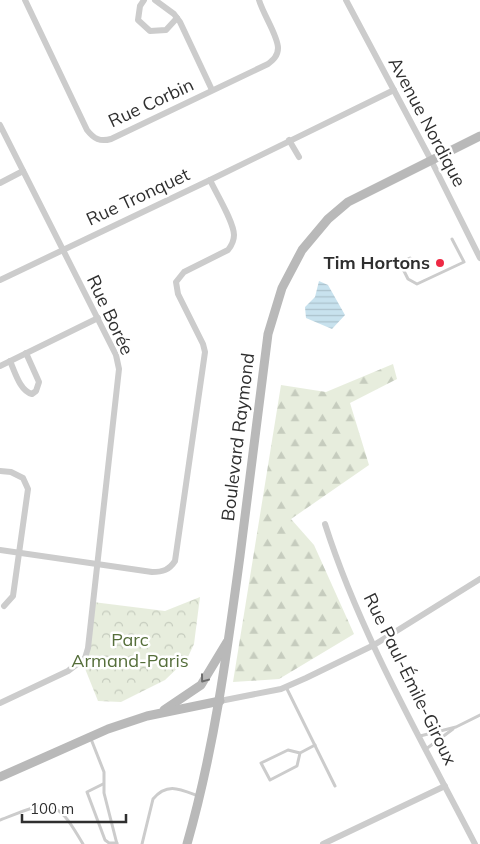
<svg xmlns="http://www.w3.org/2000/svg" width="480" height="844" viewBox="0 0 480 844" font-family="Mulish,sans-serif">
	<style>
		.forest { fill: url(#forest-firs) }
		.park { fill: url(#park-crowns) }
		.water { fill: url(#water-rules) }
		.lines { fill: none; stroke-linecap: round; stroke-linejoin: round }
		.lane { stroke: #ccc; stroke-width: 3 }
		.street { stroke: #ccc; stroke-width: 6 }
		.secondary { stroke: #b9b9b9; stroke-width: 9 }
		.oneway { stroke: #6d6d6d }
		.poi-dot { fill: #ee2944; stroke: #fff; stroke-width: 2 }
		.labels { text-anchor: middle; stroke-width: 5; stroke-linejoin: round; paint-order: stroke }
		.street-label { font-size: 18px; fill: #2f2f2f; stroke: #fff }
		.poi-label { font-size: 18px; font-weight: bold; fill: #2f2f2f; stroke: #fff; text-anchor: end }
		.park-label { font-size: 18px; fill: #556e3a; stroke: #fff }
	</style>
	<defs>
		<pattern id="forest-firs" width="22" height="20" patternUnits="userSpaceOnUse" patternTransform="scale(1.25)"><rect width="22" height="20" fill="#e7eddd"/><path d="M5 1l3.5 6h-7zM16 11l3.5 6h-7z" fill="#c6ccbe"/></pattern>
		<pattern id="park-crowns" width="20" height="18" patternUnits="userSpaceOnUse" patternTransform="scale(1.25)"><rect width="20" height="18" fill="#e7eddd"/><path d="M2 6a3 3 0 1 1 6 0M12 15a3 3 0 1 1 6 0" fill="none" stroke="#c6ccbe"/></pattern>
		<pattern id="water-rules" width="6" height="5" patternUnits="userSpaceOnUse" patternTransform="scale(1.25)"><rect width="6" height="5" fill="#c8e2ee"/><path d="M0 2.5h6" fill="none" stroke="#acc2cc"/></pattern>
	</defs>
	<rect width="100%" height="100%" fill="#fff"/>
	<polygon class="forest" points="393,364 397,379 350,403 369,465 291,519 314,545 354,634 279,679 233,682 281,385 326,392"/>
	<polygon class="park" points="200,597 194,644 187,659 165,680 121,702 98,701 82,661 85,658 93,602 165,611"/>
	<polygon class="water" points="319,281 328,285 345,315 332,329 306,318 305,307 315,297"/>
	<g class="lines">
		<g class="lane">
			<polyline points="410,258 400,263 408,279 417,284 464,262 452,239"/>
			<polyline points="286,687 335,786"/>
			<polyline points="420,736 456,727 480,715"/>
			<polyline points="91,739 104,772 104,793 117,844"/>
			<polyline points="426,749 453,729"/>
			<polyline points="300,753 297,766 270,780 261,763 288,750 300,753 315,745"/>
			<polyline points="103,784 87,792 105,840 109,843 117,843"/>
			<path d="M 0,820 C 9,817 38,804 45,805 C 64,807 74,830 83,844"/>
			<path d="M 142,844 L 153,799 C 167,782 180,789 198,796"/>
		</g>
		<g class="street">
			<path d="M 25,0 L 87,130 C 94,139 100,142 111,139 L 268,64 C 273,60 278,56 278,48 C 278,36 263,14 259,0"/>
			<polyline points="144,0 140,6 138,20 150,31 166,30 177,18"/>
			<polyline points="155,0 174,14 180,22 212,90"/>
			<polyline points="346,0 431,160 480,258"/>
			<polyline points="0,125 116,355 119,369 88,648 85,658 68,671 0,703"/>
			<polyline points="289,140 299,157"/>
			<polyline points="0,183 23,171"/>
			<polyline points="0,280 210,180 394,90"/>
			<path d="M 10,361 C 15,372 20,391 32,394 L 36,391 L 39,382 L 26,353"/>
			<polyline points="0,366 98,318"/>
			<polyline points="0,471 11,472 23,478 28,489 13,596 4,606"/>
			<path d="M 325,524 C 360,634 422,741 475,844"/>
			<path d="M 0,550 L 152,572 C 163,572 169,570 175,561 L 205,352 L 203,344 L 178,294 L 176,282 L 184,272 L 228,250 C 232,245 234,241 234,235 C 234,222 216,193 210,180"/>
			<polyline points="220,701 281,689 306,678 374,645 480,579"/>
			<polyline points="323,844 445,786"/>
		</g>
		<g class="secondary">
			<polyline points="164,710 201,685 227,642"/>
			<polyline points="0,777 108,729 147,716 220,701"/>
			<path d="M 187,844 C 214,750 227,653 240,556 C 249,482 258,408 268,334 L 282,288 L 302,250 L 328,219 L 348,202 L 480,136"/>
		</g>
	</g>
	<defs><path id="oneway-chevron" d="M-2-3.5L2.5 0L-2 3.5" fill="none" stroke-width="1.6" stroke-linecap="round" stroke-linejoin="round" transform="scale(1.25)"/></defs>
	<use class="oneway" href="#oneway-chevron" transform="translate(204 679) rotate(127)"/>
	<circle class="poi-dot" cx="440" cy="263" r="5"/>
	<g class="labels">
		<g class="street-label">
			<text transform="translate(151 103) rotate(-25)" y="6">Rue Corbin</text>
			<text transform="translate(427 122) rotate(62)" y="6">Avenue Nordique</text>
			<text transform="translate(138 197) rotate(-25)" y="6">Rue Tronquet</text>
			<text transform="translate(110 315) rotate(65)" y="6">Rue Borée</text>
			<text transform="translate(238 437) rotate(-83)" y="6">Boulevard Raymond</text>
			<text transform="translate(410 679) rotate(64)" y="6">Rue Paul-Émile-Giroux</text>
		</g>
		<g class="poi-label">
			<text x="430" y="269">Tim Hortons</text>
		</g>
		<g class="park-label">
			<text x="130" y="646">Parc<tspan x="130" dy="21">Armand-Paris</tspan></text>
		</g>
	</g>
	<path d="M22 814v8h104v-8" fill="none" stroke="#2f2f2f" stroke-width="2.5"/>
	<text x="30" y="814" font-size="15" fill="#2f2f2f" stroke="#ffffff" stroke-width="4" paint-order="stroke">100 m</text>
</svg>
